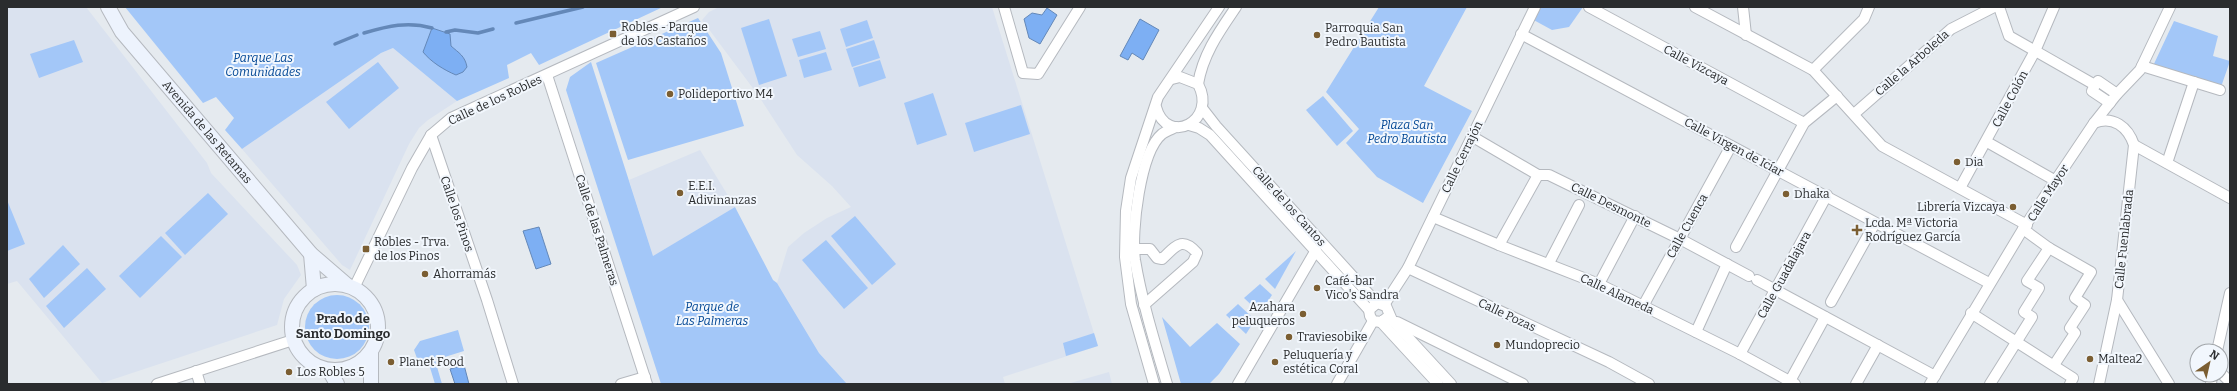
<svg xmlns="http://www.w3.org/2000/svg" width="2237" height="391" viewBox="0 0 2237 391" font-family="Bitter,serif">
	<style>
		.built { fill: #dae2ef }
		.green { fill: #a3c7f8 }
		.water { fill: #7daff3; stroke: #6488b8 }
		.lines { fill: none; stroke-linecap: round; stroke-linejoin: round }
		.stream { stroke: #6488b8; stroke-width: 3.5 }
		.street-casing { stroke: #b5b9bf; stroke-width: 12 }
		.secondary-casing { stroke: #b5b9bf; stroke-width: 16 }
		.street { stroke: #fff; stroke-width: 10 }
		.secondary { stroke: #edf3fd; stroke-width: 14 }
		.poi-dot { fill: #7b5e32; stroke: #f2f7fd; stroke-width: 1.5 }
		.labels { text-anchor: middle; stroke-width: 4; stroke-linejoin: round; paint-order: stroke }
		.poi-label { font-size: 12px; fill: #2a2c2e; stroke: #f2f7fd; text-anchor: start }
		.park-label { font-size: 12px; font-style: italic; fill: #004694; stroke: #f2f7fd }
		.street-label { font-size: 12px; fill: #2a2c2e; stroke: #f2f7fd }
		.neighbourhood-label { font-size: 13px; font-weight: bold; fill: #2a2c2e; stroke: #f2f7fd }
	</style>
	<rect width="100%" height="100%" fill="#e5eaef"/>
	<g class="built">
		<polygon points="7,7 86,7 207,163 211,173 297,265 301,275 284,299 277,325 102,383 17,281 7,284"/>
		<polygon points="719,7 992,7 1098,346 1003,377 1005,384 847,384 819,353 777,283 788,247 804,233 827,218 851,207 832,186 797,155 758,95 702,20 709,12"/>
		<polygon points="393,48 457,101 428,120 419,128 409,144 350,270 342,265 242,149 381,53"/>
		<polygon points="700,150 735,207 653,256 629,180"/>
		<polygon points="1109,372 1112,384 1067,384"/>
	</g>
	<g class="green">
		<polygon points="125,7 663,7 539,65 531,53 507,65 509,78 457,101 393,48 381,53 242,149 225,130 234,118 216,97 203,103"/>
		<polygon points="1379,7 1467,7 1424,86 1472,111 1423,203 1377,177 1346,143 1359,129 1326,92"/>
		<polygon points="1535,7 1583,7 1569,27 1552,30 1530,18"/>
		<polygon points="698,18 721,53 744,126 628,160 596,63"/>
		<polygon points="769,19 787,76 759,85 741,28"/>
		<polygon points="867,20 873,38 846,47 840,29"/>
		<polygon points="2174,21 2218,36 2213,56 2230,61 2221,87 2153,66"/>
		<polygon points="820,31 826,49 798,57 792,39"/>
		<polygon points="74,40 83,62 39,78 30,54"/>
		<polygon points="874,40 880,58 852,67 846,49"/>
		<polygon points="826,52 832,70 804,78 799,60"/>
		<polygon points="880,60 886,78 859,87 853,68"/>
		<polygon points="378,62 399,88 349,129 326,102"/>
		<polygon points="591,62 653,256 735,207 773,280 777,283 819,353 847,384 661,384 566,90 570,77"/>
		<polygon points="933,93 947,135 917,145 904,103"/>
		<polygon points="1323,96 1353,131 1337,146 1306,110"/>
		<polygon points="1021,105 1030,134 974,152 965,123"/>
		<polygon points="208,193 228,214 185,255 165,233"/>
		<polygon points="7,200 25,244 7,251"/>
		<polygon points="855,216 896,264 872,285 831,236"/>
		<polygon points="161,236 182,257 140,298 119,276"/>
		<polygon points="826,240 868,288 844,309 802,260"/>
		<polygon points="63,245 80,264 44,298 29,279"/>
		<polygon points="1296,251 1275,289 1265,279"/>
		<polygon points="87,268 106,289 64,328 46,306"/>
		<polygon points="1260,284 1272,295 1260,313 1244,298"/>
		<circle cx="337" cy="327" r="32"/>
		<polygon points="1238,304 1255,320 1246,334 1226,315"/>
		<polygon points="1162,317 1190,347 1217,323 1240,344 1219,374 1209,384 1181,384"/>
		<polygon points="458,330 464,351 435,360 442,384 435,384 428,361 419,364 414,350 420,341"/>
		<polygon points="1094,333 1098,346 1066,356 1063,343"/>
	</g>
	<g class="water">
		<polygon points="1047,8 1057,15 1040,44 1029,38 1024,19 1032,13 1042,15"/>
		<polygon points="1140,19 1159,30 1143,60 1132,53 1128,60 1120,56"/>
		<path d="M 432,28 L 450,34 L 451,46 C 459,53 465,56 467,67 L 463,72 L 456,75 C 444,70 431,62 423,52 Z"/>
		<polygon points="539,227 551,264 536,269 523,231"/>
		<polygon points="464,365 469,384 455,384 450,369"/>
	</g>
	<g class="lines">
		<g class="stream">
			<polyline points="516,23 583,7"/>
			<polyline points="446,32 455,30 478,33 493,29"/>
			<path d="M 364,33 C 388,26 408,21 432,28"/>
			<polyline points="335,44 357,35"/>
		</g>
		<defs>
			<g id="street">
				<polyline points="1004,7 1023,73 1038,74 1080,7"/>
				<polyline points="1589,7 1804,123"/>
				<polyline points="1695,7 1813,70 1882,146 2027,225"/>
				<polyline points="1743,7 1746,35"/>
				<polyline points="1999,7 2009,36 2095,85 2098,81 2117,94"/>
				<polyline points="1521,34 1989,283"/>
				<polyline points="2142,66 2220,90"/>
				<polyline points="1813,70 1864,19 1869,7"/>
				<polyline points="547,75 647,384"/>
				<path d="M 1198,84 C 1203,54 1219,32 1236,7"/>
				<polyline points="2095,85 2092,91 2110,103"/>
				<path d="M 1156,107 C 1167,147 1218,121 1198,84 L 1180,77 L 1172,79"/>
				<polyline points="1202,108 1216,126 1377,303"/>
				<polyline points="1854,114 1951,29 1994,7"/>
				<path d="M 2094,123 C 2113,115 2128,127 2134,145 L 2117,300 L 2099,384"/>
				<polyline points="1189,125 1199,128 1210,135 1369,310"/>
				<polyline points="431,135 487,300 513,384"/>
				<polyline points="1473,137 1538,175 1549,175 1680,239 1749,276"/>
				<polyline points="1987,142 2056,181"/>
				<polyline points="2134,145 2230,198"/>
				<polyline points="2167,163 2194,82"/>
				<polyline points="1960,188 2035,51 2054,7"/>
				<polyline points="1433,217 1499,245 1599,284 1740,354 1795,384"/>
				<polyline points="2023,229 2049,248 2091,272 2075,298 2085,305 2070,328 2075,333 2054,365"/>
				<polyline points="1499,245 1538,175"/>
				<polyline points="1736,247 1804,123 1837,96"/>
				<path d="M 1135,249 L 1150,249 L 1157,258 L 1162,259 C 1176,246 1182,236 1197,253 L 1193,262 L 1144,305"/>
				<polyline points="1549,263 1579,205"/>
				<polyline points="1408,268 1609,362 1649,384"/>
				<polyline points="1757,280 1935,376"/>
				<polyline points="1599,284 1635,216"/>
				<polyline points="354,288 412,168 431,135 451,118 694,7"/>
				<polyline points="2117,300 2169,384"/>
				<polyline points="1831,302 1875,223"/>
				<polyline points="1384,305 1408,268 1535,7"/>
				<polyline points="1643,306 1731,146"/>
				<polyline points="1971,313 2073,378 2070,384"/>
				<polyline points="1389,316 1381,322 1373,321 1370,316 1369,310 1377,303 1386,306 1392,320 1451,384"/>
				<polyline points="1381,322 1438,384"/>
				<polyline points="1397,322 1523,384"/>
				<polyline points="1696,332 1727,264"/>
				<polyline points="2217,351 2230,293"/>
				<polyline points="1740,354 1827,195"/>
				<polyline points="196,371 200,384"/>
				<polyline points="2221,373 2230,382"/>
				<polyline points="1790,381 1825,317"/>
				<polyline points="157,384 293,340"/>
				<polyline points="621,384 645,377"/>
				<polyline points="1154,384 1131,304 1125,257 1126,211 1131,178 1158,97 1219,7"/>
				<path d="M 1167,384 C 1155,343 1142,302 1135,260 C 1131,232 1140,152 1162,134 C 1166,131 1172,129 1176,127"/>
				<polyline points="1238,384 1316,250"/>
				<polyline points="1337,384 1373,321"/>
				<polyline points="1856,384 1878,345"/>
				<polyline points="1930,384 2023,229 2094,123 2117,94 2140,70 2170,7"/>
				<polyline points="1990,384 2032,317 2024,312 2039,288 2027,281 2049,248"/>
				<polyline points="2211,384 2212,375"/>
			</g>
			<g id="secondary">
				<path id="s1" d="M 108,7 L 122,32 L 311,254 L 347,285"/>
				<polyline points="311,254 314,289"/>
				<circle cx="335" cy="327" r="43"/>
				<polyline points="371,352 371,384"/>
				<polyline points="329,370 337,384"/>
			</g>
		</defs>
		<use href="#street" class="street-casing"/>
		<use href="#secondary" class="secondary-casing"/>
		<use href="#street" class="street"/>
		<use href="#secondary" class="secondary"/>
	</g>
	<g class="poi-dot">
		<rect x="609" y="30" width="8" height="8" rx="2"/>
		<circle cx="1317" cy="35" r="4"/>
		<circle cx="670" cy="94" r="4"/>
		<circle cx="1957" cy="162" r="4"/>
		<circle cx="680" cy="193" r="4"/>
		<circle cx="1786" cy="194" r="4"/>
		<circle cx="2013" cy="207" r="4"/>
		<path d="M1855 224h4v4h4v4h-4v4h-4v-4h-4v-4h4z"/>
		<rect x="362" y="245" width="8" height="8" rx="2"/>
		<circle cx="425" cy="274" r="4"/>
		<circle cx="1317" cy="288" r="4"/>
		<circle cx="1303" cy="314" r="4"/>
		<circle cx="1289" cy="337" r="4"/>
		<circle cx="1497" cy="345" r="4"/>
		<circle cx="2090" cy="359" r="4"/>
		<circle cx="391" cy="362" r="4"/>
		<circle cx="1275" cy="362" r="4"/>
		<circle cx="289" cy="372" r="4"/>
	</g>
	<g class="labels">
		<g class="poi-label">
			<text x="621" y="31">Robles - Parque<tspan x="621" dy="14">de los Castaños</tspan></text>
			<text x="1325" y="32">Parroquia San<tspan x="1325" dy="14">Pedro Bautista</tspan></text>
			<text x="678" y="98">Polideportivo M4</text>
			<text x="1965" y="166">Dia</text>
			<text x="688" y="190">E.E.I.<tspan x="688" dy="14">Adivinanzas</tspan></text>
			<text x="1794" y="198">Dhaka</text>
			<text x="2005" y="211" text-anchor="end">Librería Vizcaya</text>
			<text x="1865" y="227">Lcda. Mª Victoria<tspan x="1865" dy="14">Rodríguez García</tspan></text>
			<text x="374" y="246">Robles - Trva.<tspan x="374" dy="14">de los Pinos</tspan></text>
			<text x="433" y="278">Ahorramás</text>
			<text x="1325" y="285">Café-bar<tspan x="1325" dy="14">Vico's Sandra</tspan></text>
			<text x="1295" y="311" text-anchor="end">Azahara<tspan x="1295" dy="14">peluqueros</tspan></text>
			<text x="1297" y="341">Traviesobike</text>
			<text x="1505" y="349">Mundoprecio</text>
			<text x="1283" y="359">Peluquería y<tspan x="1283" dy="14">estética Coral</tspan></text>
			<text x="2098" y="363">Maltea2</text>
			<text x="399" y="366">Planet Food</text>
			<text x="297" y="376">Los Robles 5</text>
		</g>
		<g class="park-label">
			<text x="263" y="62">Parque Las<tspan x="263" dy="14">Comunidades</tspan></text>
			<text x="1407" y="129">Plaza San<tspan x="1407" dy="14">Pedro Bautista</tspan></text>
			<text x="712" y="311">Parque de<tspan x="712" dy="14">Las Palmeras</tspan></text>
		</g>
		<g class="street-label">
			<text transform="translate(1912 63) rotate(-41)" y="4">Calle la Arboleda</text>
			<text transform="translate(1696 65) rotate(28)" y="4">Calle Vizcaya</text>
			<text transform="translate(2010 99) rotate(-62)" y="4">Calle Colón</text>
			<text transform="translate(495 100) rotate(-25)" y="4">Calle de los Robles</text>
			<text dy="4" stroke="none"><textPath href="#s1" startOffset="160">Avenida de las Retamas</textPath></text>
			<text transform="translate(1734 147) rotate(28)" y="4">Calle Virgen de Icíar</text>
			<text transform="translate(1462 157) rotate(-64)" y="4">Calle Cerrajón</text>
			<text transform="translate(2048 193) rotate(-57)" y="4">Calle Mayor</text>
			<text transform="translate(1611 205) rotate(26)" y="4">Calle Desmonte</text>
			<text transform="translate(1289 206) rotate(48)" y="4">Calle de los Cantos</text>
			<text transform="translate(457 214) rotate(71)" y="4">Calle los Pinos</text>
			<text transform="translate(1687 226) rotate(-61)" y="4">Calle Cuenca</text>
			<text transform="translate(597 230) rotate(72)" y="4">Calle de las Palmeras</text>
			<text transform="translate(2124 239) rotate(-84)" y="4">Calle Fuenlabrada</text>
			<text transform="translate(1784 275) rotate(-61)" y="4">Calle Guadalajara</text>
			<text transform="translate(1617 294) rotate(25)" y="4">Calle Alameda</text>
			<text transform="translate(1507 315) rotate(25)" y="4">Calle Pozas</text>
		</g>
		<g class="neighbourhood-label">
			<text x="343" y="323">Prado de<tspan x="343" dy="15">Santo Domingo</tspan></text>
		</g>
	</g>
	<rect width="2237" height="391" fill="none" stroke="#2a2c2e" stroke-width="16"/>
	<g transform="translate(2209 363) rotate(34)"><circle r="19" fill="#f2f7fd" stroke="#a2a6aa"/>
	<path d="M0-3L7 15L0 10L-7 15Z" fill="#7b5e32"/>
	<text y="-6" font-size="11" font-weight="bold" text-anchor="middle" fill="#2a2c2e">N</text>
	</g>
</svg>
